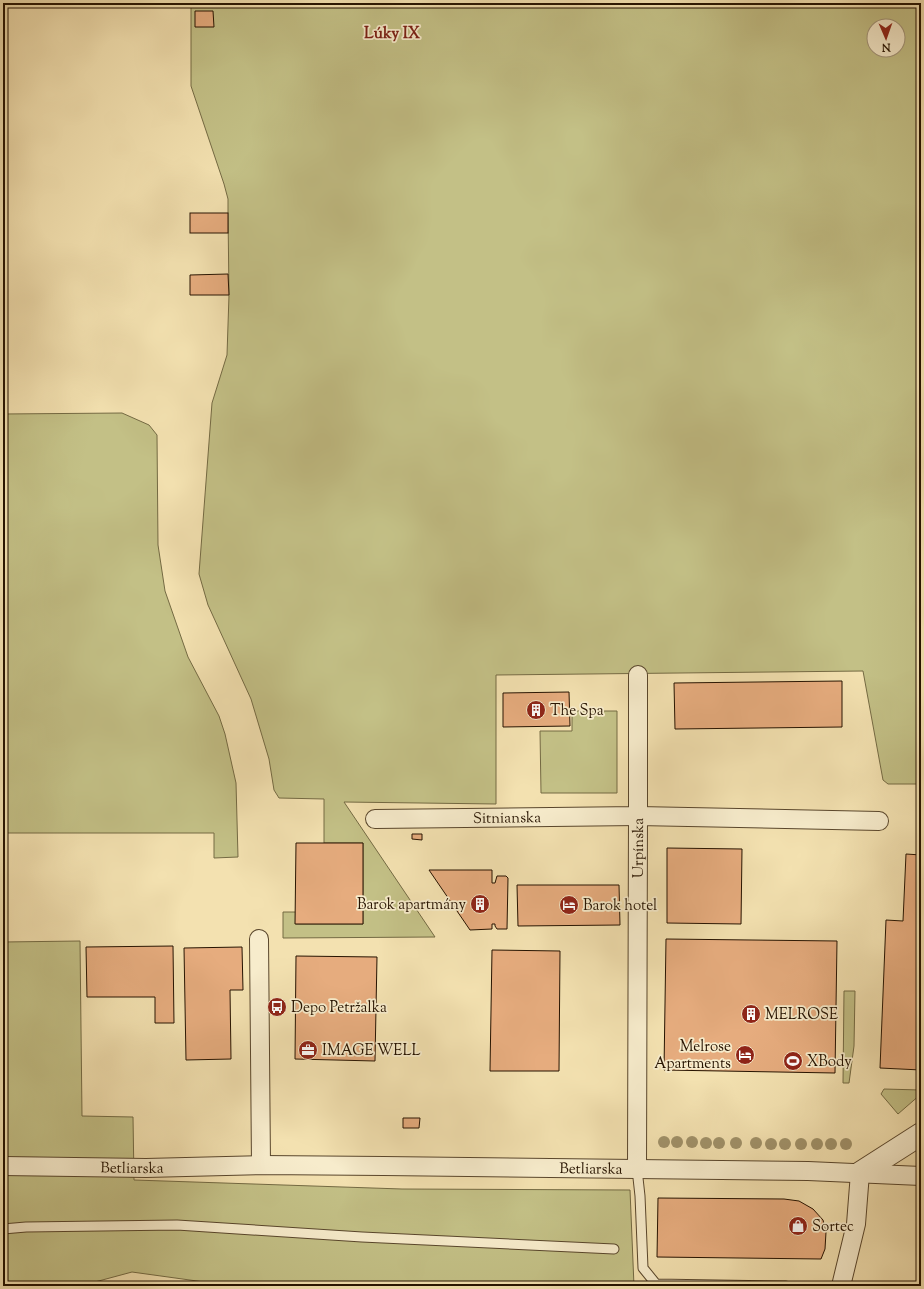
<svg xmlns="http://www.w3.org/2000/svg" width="924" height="1289" viewBox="0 0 924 1289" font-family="'Sorts Mill Goudy',serif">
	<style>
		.green { fill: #c3c086; stroke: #746a43; fill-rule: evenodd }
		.building { fill: #e6ac7e; stroke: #261300 }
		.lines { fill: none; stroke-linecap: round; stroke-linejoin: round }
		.service-casing { stroke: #59462c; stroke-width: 11 }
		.minor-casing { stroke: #59462c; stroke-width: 20 }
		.tertiary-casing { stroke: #59462c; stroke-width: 24 }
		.service { stroke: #f7eccc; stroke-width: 9 }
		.minor { stroke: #f7eccc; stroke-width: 18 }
		.tertiary { stroke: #f7eccc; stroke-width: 22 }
		.tree { fill: #a09169 }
		.labels { text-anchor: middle; stroke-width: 3.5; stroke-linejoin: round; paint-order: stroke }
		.poi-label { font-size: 15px; fill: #261300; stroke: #f7eccc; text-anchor: start }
		.street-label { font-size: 15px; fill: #261300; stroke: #f7eccc }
		.neighbourhood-label { font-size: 16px; font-weight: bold; fill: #7a1f14; stroke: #f7eccc }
	</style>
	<rect width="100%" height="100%" fill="#f3e1b0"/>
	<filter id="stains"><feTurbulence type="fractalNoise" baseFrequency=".005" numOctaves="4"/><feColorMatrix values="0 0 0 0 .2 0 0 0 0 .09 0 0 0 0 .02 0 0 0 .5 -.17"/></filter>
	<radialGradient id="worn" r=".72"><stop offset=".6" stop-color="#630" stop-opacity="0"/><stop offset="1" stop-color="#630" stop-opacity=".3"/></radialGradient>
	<g class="green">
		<path d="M 191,3 L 921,3 L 921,784 L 888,784 L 883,780 L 863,671 L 496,675 L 496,804 L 344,802 L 435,937 L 283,938 L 283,912 L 296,912 L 296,924 L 363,924 L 363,843 L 324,843 L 324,799 L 279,798 L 274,790 L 269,759 L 251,699 L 208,605 L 199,574 L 212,403 L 227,355 L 229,295 L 228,213 L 228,199 L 224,184 L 191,86 ZM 874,26 L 898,26 L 898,50 L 874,50 Z"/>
		<polygon points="122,413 149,425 157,435 158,545 165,591 188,657 219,716 225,734 236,783 238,857 214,858 214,833 3,833 3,414"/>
		<polygon points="572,711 617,711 617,793 541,793 540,731 572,731"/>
		<polygon points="80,941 82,1116 133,1117 134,1180 402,1189 630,1190 634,1286 233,1286 132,1272 80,1286 3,1286 3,942"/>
		<polygon points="844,991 855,991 854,1046 849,1083 843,1083"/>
		<polygon points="884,1089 921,1090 921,1094 898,1114 881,1094"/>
	</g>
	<g class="building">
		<polygon points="195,11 213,11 214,27 195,27"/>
		<rect x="190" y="213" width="38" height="20"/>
		<polygon points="228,274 229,295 190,295 190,275"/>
		<polygon points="842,681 842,727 675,729 674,683"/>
		<polygon points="569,692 570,726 503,727 503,693"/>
		<polygon points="412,834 422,834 422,840 412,839"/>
		<polygon points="296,843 363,843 363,924 295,924"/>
		<polygon points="667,848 742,849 741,924 667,923"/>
		<polygon points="906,854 921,855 921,1070 880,1068 886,920 903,921"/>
		<polygon points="429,870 492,870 492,883 495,883 497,876 506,876 508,878 507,929 497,929 495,926 495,924 492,924 492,929 470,930"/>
		<polygon points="517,885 619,885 620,925 518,926"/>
		<polygon points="666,939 837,941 835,1073 664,1070"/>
		<polygon points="173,946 174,1023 155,1023 155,997 87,997 86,947"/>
		<polygon points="242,947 243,990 230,990 231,1059 186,1060 184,948"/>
		<polygon points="492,950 560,951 559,1071 490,1071"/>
		<polygon points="296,956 377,957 375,1061 295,1059"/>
		<polygon points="403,1118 420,1118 419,1128 403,1128"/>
		<polygon points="658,1198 784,1199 799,1201 813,1209 823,1220 826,1232 825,1249 821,1259 657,1257"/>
	</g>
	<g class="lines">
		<defs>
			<g id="service">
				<polyline points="637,1169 640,1196 643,1268 656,1284 786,1286"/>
				<polyline points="3,1229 26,1227 177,1225 362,1237 614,1249"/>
			</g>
			<g id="minor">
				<path id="s1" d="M 375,819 L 638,816 L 638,675"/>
				<polyline points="259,939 261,1165"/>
				<path id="s2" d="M 3,1166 L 146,1168 L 261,1165 L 384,1166 L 808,1171 L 921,1176"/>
				<path id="s3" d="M 637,1169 L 638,816 L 879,821"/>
				<polyline points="841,1286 856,1224 860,1173"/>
			</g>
			<polyline id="tertiary" points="860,1173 921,1134"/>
		</defs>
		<use href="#service" class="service-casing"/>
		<use href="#minor" class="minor-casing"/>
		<use href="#tertiary" class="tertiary-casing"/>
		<use href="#service" class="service"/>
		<use href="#minor" class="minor"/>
		<use href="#tertiary" class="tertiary"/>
	</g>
	<g class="tree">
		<circle cx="664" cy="1142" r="6"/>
		<circle cx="677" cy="1142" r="6"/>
		<circle cx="692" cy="1142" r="6"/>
		<circle cx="706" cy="1143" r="6"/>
		<circle cx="719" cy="1143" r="6"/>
		<circle cx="736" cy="1143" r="6"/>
		<circle cx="756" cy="1143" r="6"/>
		<circle cx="771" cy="1144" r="6"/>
		<circle cx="785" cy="1144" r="6"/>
		<circle cx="801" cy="1144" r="6"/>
		<circle cx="817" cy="1144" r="6"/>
		<circle cx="831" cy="1144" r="6"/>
		<circle cx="846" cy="1144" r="6"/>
	</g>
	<defs>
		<symbol id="building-disc" viewBox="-11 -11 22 22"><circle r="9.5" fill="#8f2418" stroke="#f7eccc"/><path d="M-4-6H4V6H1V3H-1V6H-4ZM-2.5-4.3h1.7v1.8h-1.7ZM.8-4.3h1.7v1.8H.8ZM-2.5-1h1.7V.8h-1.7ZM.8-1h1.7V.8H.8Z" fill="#fff"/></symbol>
		<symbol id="hotel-disc" viewBox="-11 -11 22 22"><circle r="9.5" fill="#8f2418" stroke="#f7eccc"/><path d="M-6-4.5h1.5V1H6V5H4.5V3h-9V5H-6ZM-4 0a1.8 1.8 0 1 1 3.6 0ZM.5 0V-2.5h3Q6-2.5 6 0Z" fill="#fff"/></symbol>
		<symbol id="bus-disc" viewBox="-11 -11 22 22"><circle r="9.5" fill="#8f2418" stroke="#f7eccc"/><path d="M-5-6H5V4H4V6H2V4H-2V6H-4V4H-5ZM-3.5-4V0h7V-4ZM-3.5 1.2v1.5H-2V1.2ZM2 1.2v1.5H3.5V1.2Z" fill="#fff"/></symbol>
		<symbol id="office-disc" viewBox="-11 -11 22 22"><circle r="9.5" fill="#8f2418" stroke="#f7eccc"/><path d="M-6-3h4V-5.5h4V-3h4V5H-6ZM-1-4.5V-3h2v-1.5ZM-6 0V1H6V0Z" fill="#fff"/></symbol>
		<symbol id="stadium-disc" viewBox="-11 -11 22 22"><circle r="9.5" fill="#8f2418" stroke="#f7eccc"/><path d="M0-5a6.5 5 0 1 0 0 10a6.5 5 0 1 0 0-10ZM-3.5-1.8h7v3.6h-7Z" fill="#fff"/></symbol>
		<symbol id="shop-disc" viewBox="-11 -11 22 22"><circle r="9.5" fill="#8f2418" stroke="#f7eccc"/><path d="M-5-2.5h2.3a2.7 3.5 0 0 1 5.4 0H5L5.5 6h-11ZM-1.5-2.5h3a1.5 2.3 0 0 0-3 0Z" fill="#fff"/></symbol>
	</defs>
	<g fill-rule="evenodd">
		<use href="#building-disc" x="525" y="699" width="22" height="22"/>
		<use href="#building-disc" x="469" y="893" width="22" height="22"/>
		<use href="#hotel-disc" x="558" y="894" width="22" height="22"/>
		<use href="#bus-disc" x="266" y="996" width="22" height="22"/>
		<use href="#building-disc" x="740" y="1003" width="22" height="22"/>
		<use href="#office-disc" x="297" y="1039" width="22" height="22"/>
		<use href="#hotel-disc" x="734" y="1044" width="22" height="22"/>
		<use href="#stadium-disc" x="782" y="1050" width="22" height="22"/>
		<use href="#shop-disc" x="787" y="1215" width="22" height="22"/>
	</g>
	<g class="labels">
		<g class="poi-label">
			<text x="550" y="715">The Spa</text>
			<text x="466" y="909" text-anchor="end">Barok apartmány</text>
			<text x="583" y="910">Barok hotel</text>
			<text x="291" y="1012">Depo Petržalka</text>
			<text x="765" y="1019">MELROSE</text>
			<text x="731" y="1051" text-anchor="end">Melrose<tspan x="731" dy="17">Apartments</tspan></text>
			<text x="322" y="1055">IMAGE WELL</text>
			<text x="807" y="1066">XBody</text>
			<text x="812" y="1231">Sortec</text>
		</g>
		<g class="street-label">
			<text dy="5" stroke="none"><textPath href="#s1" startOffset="132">Sitnianska</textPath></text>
			<text dy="5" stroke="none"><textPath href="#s3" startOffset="321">Urpínska</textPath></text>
			<text dy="5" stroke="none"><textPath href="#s2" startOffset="129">Betliarska</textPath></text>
			<text dy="5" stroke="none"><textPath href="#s2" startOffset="588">Betliarska</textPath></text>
		</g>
		<g class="neighbourhood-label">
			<text x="392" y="38">Lúky IX</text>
		</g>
	</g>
	<rect width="924" height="1289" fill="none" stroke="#f3e1b0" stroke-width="16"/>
	<rect x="4" y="4" width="916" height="1281" fill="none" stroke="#261300" stroke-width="2"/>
	<rect x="8" y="8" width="908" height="1273" fill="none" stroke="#261300"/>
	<g transform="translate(886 38) rotate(178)"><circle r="19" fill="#f7eccc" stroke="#a3957a"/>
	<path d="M0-3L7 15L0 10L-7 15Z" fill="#8f2418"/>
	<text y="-6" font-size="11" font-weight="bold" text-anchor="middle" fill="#261300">N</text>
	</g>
	<rect width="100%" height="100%" filter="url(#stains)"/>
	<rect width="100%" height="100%" fill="url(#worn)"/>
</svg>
